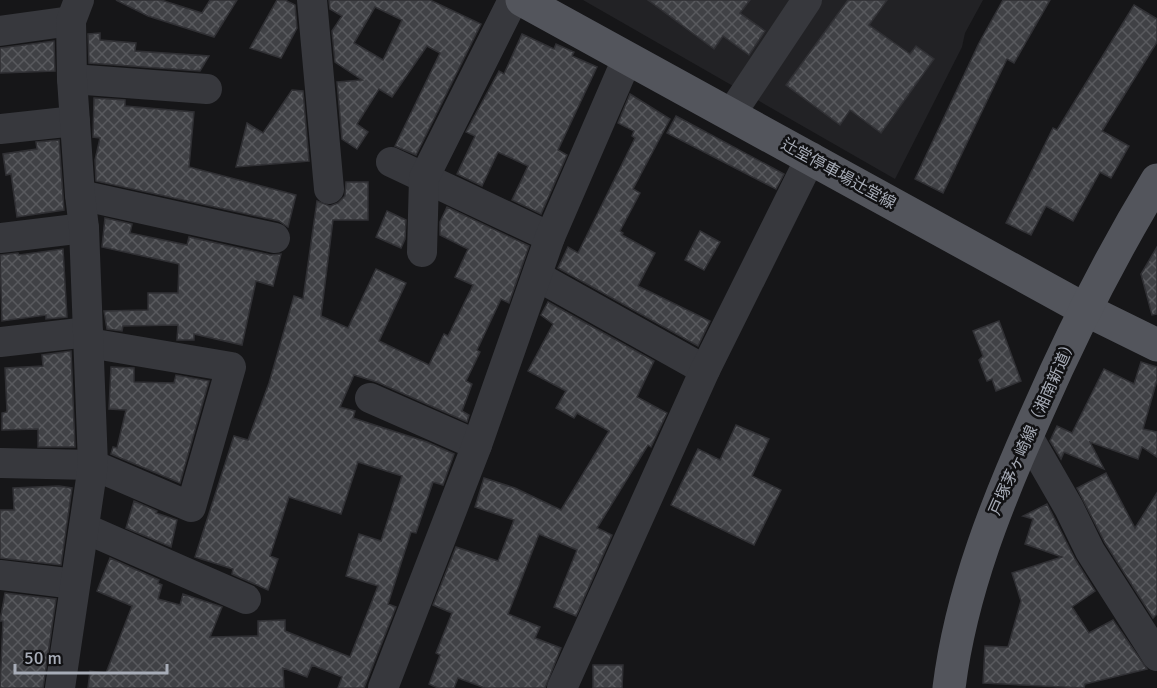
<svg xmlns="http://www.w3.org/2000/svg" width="1157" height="688" viewBox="0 0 1157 688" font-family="Signika,'Noto Sans JP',sans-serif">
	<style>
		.built { fill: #222225 }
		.building { fill: url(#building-cross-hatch); stroke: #303034; stroke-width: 1.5; fill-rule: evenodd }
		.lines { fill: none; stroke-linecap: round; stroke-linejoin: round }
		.minor { stroke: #37383d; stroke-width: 30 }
		.major { stroke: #53555c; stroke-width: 33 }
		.labels { text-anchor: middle; stroke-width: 5; stroke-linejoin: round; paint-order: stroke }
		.street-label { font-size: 16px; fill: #a8adb8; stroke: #111113 }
	</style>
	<defs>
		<pattern id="building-cross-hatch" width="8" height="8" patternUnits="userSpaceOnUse" patternTransform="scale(1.5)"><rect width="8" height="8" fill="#404145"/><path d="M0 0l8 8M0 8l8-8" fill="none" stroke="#595a5e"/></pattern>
	</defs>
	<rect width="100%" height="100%" fill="#161618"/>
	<polygon class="built" points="583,0 983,0 965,33 962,47 895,179"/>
	<g class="building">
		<polygon points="116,0 161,0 202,13 210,0 237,0 214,37 148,16"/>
		<polygon points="277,0 285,0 295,5 297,28 281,58 250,48"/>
		<path d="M 329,0 L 430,0 L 481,24 L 416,155 L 395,146 L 440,53 L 427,46 L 392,97 L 379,89 L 357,124 L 368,132 L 357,149 L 342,139 L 337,82 L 362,80 L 335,62 L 332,31 L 342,16 L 330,9 ZM 375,7 L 402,20 L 383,60 L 354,43 Z"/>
		<polygon points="648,0 750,0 740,13 765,31 749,55 723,36 714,49"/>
		<polygon points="848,0 887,0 869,25 910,54 916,46 934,59 881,133 850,110 840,125 786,85"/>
		<polygon points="1003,0 1050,0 1014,63 1007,59 943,193 915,179 979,43"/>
		<polygon points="1134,5 1157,19 1157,42 1102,131 1129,146 1111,178 1100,172 1073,221 1046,206 1031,235 1006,223 1053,128 1057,130"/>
		<polygon points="100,33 100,40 136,43 135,51 209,56 200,71 89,63 88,34"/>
		<polygon points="522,34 554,49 556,44 574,52 572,56 597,67 558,150 567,155 541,214 512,200 528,166 498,152 482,186 457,174 475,136 466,132 499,71 504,74"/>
		<polygon points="54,41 55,71 0,73 0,48"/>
		<polygon points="292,90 303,91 309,161 236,167 247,123 263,133"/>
		<polygon points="630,94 670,119 633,189 640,193 620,231 623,233 622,235 655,253 638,286 710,321 698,346 558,268 568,247 578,253 635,138 632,136 634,131 618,123"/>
		<polygon points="94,98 125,100 125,106 194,112 189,167 296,195 288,227 279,221 96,181 95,160 100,138 93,137"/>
		<polygon points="676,116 784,174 776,189 667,133"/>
		<polygon points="59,140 64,210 17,217 11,174 6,175 3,154 37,149 36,142"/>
		<polygon points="346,182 368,182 368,220 333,220 321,316 348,328 376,269 406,283 379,341 429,365 444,334 448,336 473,285 455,277 468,249 440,235 440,222 447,207 529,246 509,303 501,299 477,350 480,352 466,381 472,384 462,411 469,415 467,422 377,382 354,375 340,407 355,411 353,418 427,442 454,454 443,485 433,482 416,533 411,532 388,604 396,607 364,688 338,688 342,677 312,665 307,677 283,668 284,688 88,688 90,671 106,673 132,606 97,591 110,558 159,580 158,583 162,585 158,599 180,605 183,594 222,607 210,637 258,636 258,621 285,620 285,631 350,657 378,586 346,576 359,534 381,541 402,476 358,462 341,514 289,497 270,556 278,559 268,590 232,574 233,569 195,557 234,436 248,440 269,383 294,296 303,299 317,201 330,206 338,203 345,196"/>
		<polygon points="387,211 406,220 405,239 401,248 376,237"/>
		<polygon points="105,218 132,224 130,233 187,245 189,237 271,255 281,254 273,286 256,281 242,345 194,334 194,340 177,340 178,325 123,326 122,331 107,329 104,311 148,310 148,293 178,293 179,264 102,247"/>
		<polygon points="700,231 720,242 704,270 685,260"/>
		<polygon points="1157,247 1157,314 1152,315 1141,274"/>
		<polygon points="63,249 67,317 46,319 46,315 2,321 0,255 18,253 19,255"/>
		<polygon points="548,302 654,361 637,397 667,413 651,447 648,445 597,528 612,535 576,616 554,607 577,550 539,534 508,614 540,627 535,638 561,648 545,688 485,688 458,678 454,688 438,688 429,684 440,655 436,653 452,613 433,605 456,547 498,561 514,520 475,507 484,478 515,488 561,510 609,431 577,413 574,418 556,408 566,391 528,371 553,324 541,315"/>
		<polygon points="999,321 1021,381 996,391 992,379 987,381 979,360 983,356 973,331"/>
		<polygon points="71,351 75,447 38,447 38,429 2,430 2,413 7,412 5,368 43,366 42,355"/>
		<polygon points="1141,362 1157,367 1157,380 1143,429 1157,432 1157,457 1142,447 1138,459 1090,442 1104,469 1064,452 1061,459 1050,441 1057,426 1072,433 1104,369 1134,384"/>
		<polygon points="111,367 134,368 134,382 174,383 176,375 209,381 180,483 111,454 113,447 117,448 126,410 109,409"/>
		<polygon points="736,425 769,439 752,476 781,490 754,545 671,505 698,449 720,460"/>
		<polygon points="1106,473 1135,528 1157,493 1157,614 1153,618 1105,543 1077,488"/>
		<polygon points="59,486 72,488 61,565 0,558 0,510 14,510 13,488"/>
		<polygon points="134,501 157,511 156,513 177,520 171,547 126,528"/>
		<polygon points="1047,504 1075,559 1095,591 1072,607 1089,633 1113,620 1147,669 1085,684 1084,688 983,683 985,646 1008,647 1021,601 1012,573 1062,557 1025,544 1033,519 1023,516"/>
		<polygon points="5,593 56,599 43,688 0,688 3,621 0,621"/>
		<polygon points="593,665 623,665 622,688 593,688"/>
	</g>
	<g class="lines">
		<g class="minor">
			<polyline points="312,0 329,189"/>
			<polyline points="0,31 71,21"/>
			<polyline points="72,79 207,89"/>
			<polyline points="731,114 807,0"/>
			<polyline points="0,129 75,121"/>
			<polyline points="391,162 550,237"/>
			<polyline points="80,195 275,238"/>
			<polyline points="0,238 84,228"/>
			<polyline points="422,252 424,178 513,0"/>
			<polyline points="537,276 705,370"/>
			<polyline points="0,342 88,332"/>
			<polyline points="370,398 477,445"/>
			<polyline points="1027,435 1069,508 1090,551 1157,656"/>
			<polyline points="1,463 93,465 191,507 231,367 89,343"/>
			<polyline points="84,528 246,599"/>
			<polyline points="0,575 75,584"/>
			<polyline points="60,688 93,465 84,228 80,195 72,79 71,21 79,0"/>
			<polyline points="383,688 477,445 550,237 627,59"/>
			<polyline points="562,688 705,370 811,157"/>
		</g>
		<g class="major">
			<polyline points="522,0 1084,309 1157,345"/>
			<path d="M 949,688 C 961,591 998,500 1038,411 C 1073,331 1112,254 1157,180"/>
		</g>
	</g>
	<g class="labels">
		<g class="street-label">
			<text transform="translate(839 173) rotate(29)" y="6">辻堂停車場辻堂線</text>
			<text transform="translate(1032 426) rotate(-66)" y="6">戸塚茅ヶ崎線（湘南新道）</text>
		</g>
	</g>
	<path d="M15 664v9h152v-9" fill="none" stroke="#a8adb8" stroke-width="3"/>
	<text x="24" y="664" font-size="18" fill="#a8adb8" stroke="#111113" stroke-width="4.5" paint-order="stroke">50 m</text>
</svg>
